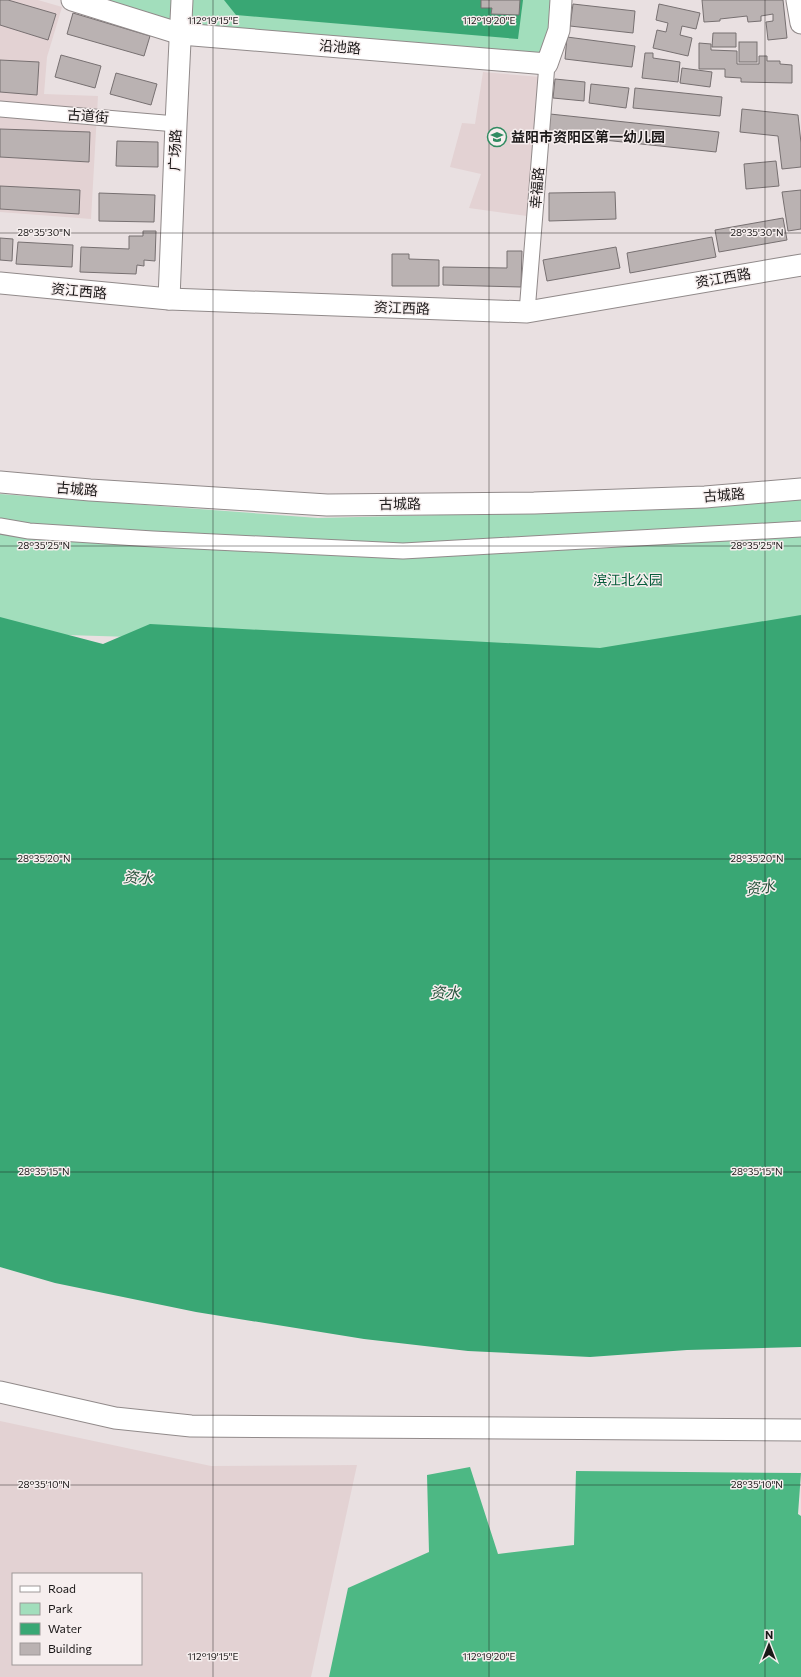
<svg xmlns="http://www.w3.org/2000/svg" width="801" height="1677" viewBox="0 0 801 1677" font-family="Commissioner,'Noto Sans SC',sans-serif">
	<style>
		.built { fill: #e3d2d3; fill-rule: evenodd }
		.green { fill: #a2debc }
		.forest { fill: #4db884 }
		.water { fill: #39a774 }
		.building { fill: #bab2b2; stroke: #777071 }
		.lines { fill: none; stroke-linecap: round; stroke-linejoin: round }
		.street-casing { stroke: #918a8a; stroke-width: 17 }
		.secondary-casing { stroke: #918a8a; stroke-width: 23 }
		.street { stroke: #fff; stroke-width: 15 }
		.secondary { stroke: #fff; stroke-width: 21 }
		.ticks { fill: none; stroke: #1b1818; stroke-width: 1; stroke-opacity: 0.45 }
		.labels { text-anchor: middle; stroke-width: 3; stroke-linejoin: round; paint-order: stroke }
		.street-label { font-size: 14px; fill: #1b1818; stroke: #f6eeee }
		.poi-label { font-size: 14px; font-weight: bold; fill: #1b1818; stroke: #f6eeee; text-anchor: start }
		.park-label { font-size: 14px; fill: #095e3c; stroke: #f6eeee }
		.water-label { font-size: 15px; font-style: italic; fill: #26523b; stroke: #f6eeee }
		.ticks-label { font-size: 10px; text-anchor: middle; fill: #1b1818; stroke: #f6eeee; stroke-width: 3; stroke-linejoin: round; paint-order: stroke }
	</style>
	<rect width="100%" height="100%" fill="#e9e0e1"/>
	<g class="built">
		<polygon points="0,0 38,0 62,7 47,57 44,94 98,96 91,219 0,212"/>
		<polygon points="483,72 541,77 527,216 469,208 481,174 450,167 462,123 475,124"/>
		<path d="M 0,1421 L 211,1466 L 357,1465 L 311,1677 L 0,1677 ZM 13,1574 L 141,1574 L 141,1664 L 13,1664 Z"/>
	</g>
	<g class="green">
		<polygon points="103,0 551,0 547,54 189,26"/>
		<polygon points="0,494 318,518 480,514 801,498 801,629 632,652 0,633"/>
	</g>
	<polygon class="forest" points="470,1467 498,1554 574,1545 576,1471 801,1473 798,1514 801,1516 801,1677 329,1677 348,1588 429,1552 427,1475"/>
	<g class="water">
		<polygon points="224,0 523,0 518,39 236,15"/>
		<polygon points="801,615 801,1347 687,1350 590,1357 468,1351 364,1339 196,1312 55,1283 0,1267 0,617 103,644 150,624 600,648"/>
	</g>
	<g class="building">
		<polygon points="0,0 8,0 56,14 48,40 0,25"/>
		<polygon points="481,0 520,0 519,15 491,14 492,8 481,8"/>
		<polygon points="702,0 783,0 787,38 768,40 766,22 773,21 773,14 761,16 761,21 748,22 747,16 720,19 720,21 704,22"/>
		<polygon points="573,4 635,11 633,33 570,26"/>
		<polygon points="659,4 700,13 696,29 682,26 680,35 692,38 688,56 653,48 657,30 666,32 668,23 656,20"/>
		<polygon points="73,13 150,36 144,56 67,34"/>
		<polygon points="713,33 736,33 736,47 712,47"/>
		<polygon points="567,37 635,46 632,67 565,59"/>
		<rect x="739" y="42" width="18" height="20"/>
		<polygon points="699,43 711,44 711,50 737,51 737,64 759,64 759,56 767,56 767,61 780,61 780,64 792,65 792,83 741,82 741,78 725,77 725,69 699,69"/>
		<polygon points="645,53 653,53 653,58 680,62 678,82 642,78"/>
		<polygon points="61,55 101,66 95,88 55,77"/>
		<polygon points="0,60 39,62 37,95 0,92"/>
		<polygon points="682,68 712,72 710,87 680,83"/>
		<polygon points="116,73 157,84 151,105 110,94"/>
		<polygon points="555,79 585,82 584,101 553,98"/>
		<polygon points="591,84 629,88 626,108 589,103"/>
		<polygon points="635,88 722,97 720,116 633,108"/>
		<polygon points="742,109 798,115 801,143 801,167 782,169 778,136 740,132"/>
		<polygon points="550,114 719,132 716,152 548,134"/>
		<polygon points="0,129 90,132 89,162 0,157"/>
		<polygon points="117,141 158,142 158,167 116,166"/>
		<polygon points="776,161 779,186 746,189 744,164"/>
		<polygon points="0,186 80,190 79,214 0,209"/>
		<polygon points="801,190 801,229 788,231 782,192"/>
		<polygon points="615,192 616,219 549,221 549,193"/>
		<polygon points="99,193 155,195 154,222 99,221"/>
		<polygon points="783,218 787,240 719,252 715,230"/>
		<polygon points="143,231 156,231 155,261 144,260 144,266 137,265 136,274 80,272 81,247 129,249 129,236 143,236"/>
		<polygon points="712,237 716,257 630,273 627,253"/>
		<polygon points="0,238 13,239 12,261 0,260"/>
		<polygon points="18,242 73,245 72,267 16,264"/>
		<polygon points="616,247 620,268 547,281 543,260"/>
		<polygon points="507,251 522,251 521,287 443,285 443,267 507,268"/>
		<polygon points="392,254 409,254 409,259 439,260 439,286 392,286"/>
	</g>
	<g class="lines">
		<defs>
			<g id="street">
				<polyline points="0,109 176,124"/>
				<polyline points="527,312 547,64"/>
				<polyline points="0,526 29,531 153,539 403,551 801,529"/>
			</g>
			<g id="secondary">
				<polyline points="72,0 181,34 547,64 559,30 561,0"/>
				<polyline points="797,0 801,23"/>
				<polyline points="0,283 169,299 527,312 801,265"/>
				<polyline points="169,299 176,124 182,0"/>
				<polyline points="0,482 90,490 327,505 534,503 705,497 801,489"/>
				<polyline points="0,1392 115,1418 191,1426 801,1430"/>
			</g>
		</defs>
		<use href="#street" class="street-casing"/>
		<use href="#secondary" class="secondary-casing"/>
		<use href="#street" class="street"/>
		<use href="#secondary" class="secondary"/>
	</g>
	<path class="ticks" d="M 213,0 L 213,1677M 489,0 L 489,1677M 765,0 L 765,1677M 0,233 L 801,233M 0,546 L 801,546M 0,859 L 801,859M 0,1172 L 801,1172M 0,1485 L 801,1485"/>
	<defs>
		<symbol id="school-ring" viewBox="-11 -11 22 22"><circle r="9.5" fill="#f6eeee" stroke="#308b61" stroke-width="1.5"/><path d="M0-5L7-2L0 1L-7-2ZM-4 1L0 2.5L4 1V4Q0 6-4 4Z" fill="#308b61"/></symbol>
	</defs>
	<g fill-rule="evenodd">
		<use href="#school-ring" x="486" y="126" width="22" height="22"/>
	</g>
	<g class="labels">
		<g class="street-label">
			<text transform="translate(340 47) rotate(5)" y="5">沿池路</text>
			<text transform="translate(88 116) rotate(5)" y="5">古道街</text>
			<text transform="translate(175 150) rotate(-88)" y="5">广场路</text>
			<text transform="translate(537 188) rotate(-85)" y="5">幸福路</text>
			<text transform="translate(723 278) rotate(-10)" y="5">资江西路</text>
			<text transform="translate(79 291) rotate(5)" y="5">资江西路</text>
			<text transform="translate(402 308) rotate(2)" y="5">资江西路</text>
			<text transform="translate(77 489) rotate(5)" y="5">古城路</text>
			<text transform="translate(724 495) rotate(-4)" y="5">古城路</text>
			<text transform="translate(400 504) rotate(-1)" y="5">古城路</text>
		</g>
		<g class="poi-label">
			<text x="511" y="142">益阳市资阳区第一幼儿园</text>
		</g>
		<g class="park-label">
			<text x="628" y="585">滨江北公园</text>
		</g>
		<g class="water-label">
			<text transform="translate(138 878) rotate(3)" y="5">资水</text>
			<text transform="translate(760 888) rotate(-9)" y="5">资水</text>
			<text x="445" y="998">资水</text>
		</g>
	</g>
	<g class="ticks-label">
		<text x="213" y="24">112°19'15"E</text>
		<text x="489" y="24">112°19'20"E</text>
		<text x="44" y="236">28°35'30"N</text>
		<text x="757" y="236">28°35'30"N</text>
		<text x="44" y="549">28°35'25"N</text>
		<text x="757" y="549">28°35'25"N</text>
		<text x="44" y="862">28°35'20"N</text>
		<text x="757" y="862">28°35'20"N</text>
		<text x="44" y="1175">28°35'15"N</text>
		<text x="757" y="1175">28°35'15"N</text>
		<text x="44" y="1488">28°35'10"N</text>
		<text x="757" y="1488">28°35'10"N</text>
		<text x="213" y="1660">112°19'15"E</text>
		<text x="489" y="1660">112°19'20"E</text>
	</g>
	<rect x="12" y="1573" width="130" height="92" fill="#f6eeee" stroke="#9e9898"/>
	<rect x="20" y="1586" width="20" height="6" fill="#ffffff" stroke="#9e9898"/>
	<text x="48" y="1593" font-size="12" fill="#1b1818">Road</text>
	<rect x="20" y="1603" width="20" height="12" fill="#a2debc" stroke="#9e9898"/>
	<text x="48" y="1613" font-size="12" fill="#1b1818">Park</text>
	<rect x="20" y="1623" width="20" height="12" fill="#39a774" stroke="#9e9898"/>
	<text x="48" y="1633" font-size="12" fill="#1b1818">Water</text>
	<rect x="20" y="1643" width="20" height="12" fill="#bab2b2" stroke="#9e9898"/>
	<text x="48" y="1653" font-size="12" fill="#1b1818">Building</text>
	<g transform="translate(769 1645)" stroke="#f6eeee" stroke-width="3" paint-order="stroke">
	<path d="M0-3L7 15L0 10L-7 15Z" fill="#1b1818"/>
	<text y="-6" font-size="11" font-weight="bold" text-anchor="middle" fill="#1b1818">N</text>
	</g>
</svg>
